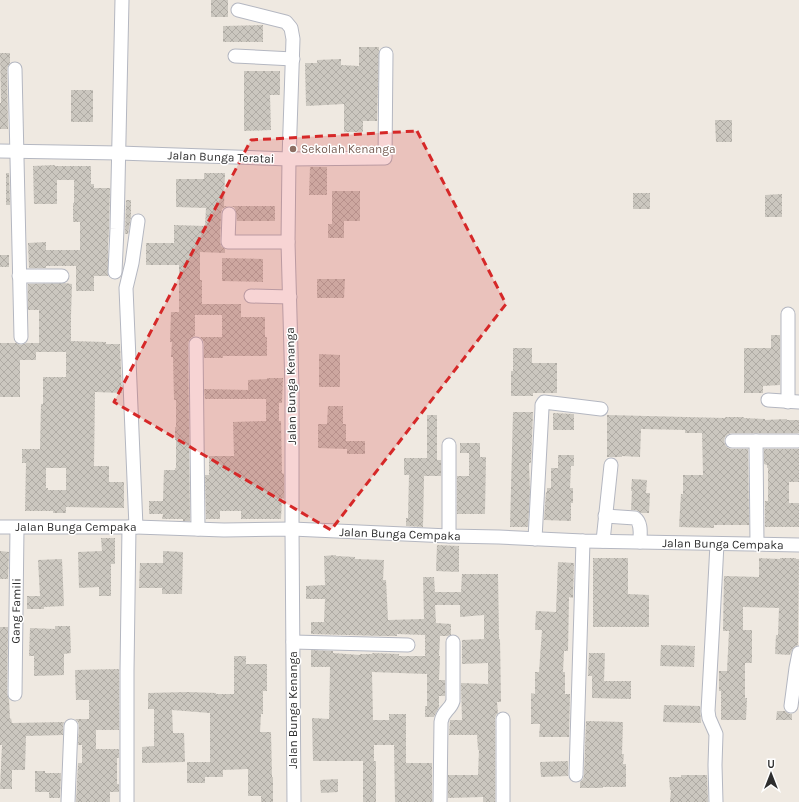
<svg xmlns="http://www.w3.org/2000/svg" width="799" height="802" viewBox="0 0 799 802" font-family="Karla,sans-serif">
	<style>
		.building { fill: url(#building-cross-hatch); fill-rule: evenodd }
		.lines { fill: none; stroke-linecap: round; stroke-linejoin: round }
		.minor-casing { stroke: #b4b7c1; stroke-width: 15 }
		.minor { stroke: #fff; stroke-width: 13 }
		.marked { fill: #d62828; fill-opacity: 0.2; stroke: #d62828; stroke-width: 3; stroke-dasharray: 8 5; stroke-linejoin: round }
		.education-dot { fill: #8d6e63; stroke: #fff; stroke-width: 1.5 }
		.labels { text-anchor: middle; stroke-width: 3; stroke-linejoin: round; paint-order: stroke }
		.education-label { font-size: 12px; fill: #785e54; stroke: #fff; text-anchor: start }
		.street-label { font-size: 12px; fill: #2e2e2e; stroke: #fff }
	</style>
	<defs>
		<pattern id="building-cross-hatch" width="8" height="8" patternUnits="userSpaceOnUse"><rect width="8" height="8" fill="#cbc7bf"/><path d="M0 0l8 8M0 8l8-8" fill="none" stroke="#afaba4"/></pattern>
	</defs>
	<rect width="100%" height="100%" fill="#efe9e1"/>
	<g class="building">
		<rect x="211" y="0" width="17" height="17"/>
		<polygon points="263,25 263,42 223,42 223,26"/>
		<polygon points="359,47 379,47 377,121 363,121 363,132 344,132 344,104 306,106 305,63 317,63 317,60 341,59 341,65 359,66"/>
		<polygon points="0,53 10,53 10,63 8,66 7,69 8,129 0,129 0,103 1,103"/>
		<polygon points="244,71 280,71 280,95 270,95 271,130 244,131"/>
		<rect x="71" y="90" width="22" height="32"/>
		<polygon points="715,120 732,120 732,142 716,142"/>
		<polygon points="55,165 55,166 91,166 91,184 94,184 94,188 110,188 109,229 108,245 108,276 94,276 94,291 76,291 76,266 46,266 46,268 29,268 28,243 46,242 46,250 80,250 80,222 73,222 73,203 74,203 74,180 57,180 57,204 34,204 33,166"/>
		<polygon points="310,167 327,167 327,195 309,195"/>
		<polygon points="6,173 9,173 10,205 6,205"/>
		<polygon points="204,173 225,173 224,206 228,206 225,207 222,209 221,214 220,242 221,246 225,249 225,253 200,252 200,280 202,280 202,304 241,304 241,317 265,317 265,337 267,337 267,356 223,356 223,358 204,358 204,344 203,340 200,337 222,337 222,315 195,315 195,336 192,337 189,340 188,344 190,521 183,521 183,519 162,519 163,514 149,514 149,501 163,501 163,500 164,470 175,470 175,468 176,468 176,440 175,440 175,427 176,427 176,400 174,400 173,357 171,357 172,342 170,342 171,312 179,312 179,265 146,265 146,243 174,243 174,225 205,226 206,208 176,207 176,179 204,179"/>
		<polygon points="332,191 360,191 360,221 344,221 344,238 328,238 328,224 332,224"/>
		<rect x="633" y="193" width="17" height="16"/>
		<polygon points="782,194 782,217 765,217 765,195"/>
		<polygon points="126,200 131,200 131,217 128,234 125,234"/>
		<polygon points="230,206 275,206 275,221 237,221 236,211 234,207"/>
		<rect x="0" y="255" width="9" height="12"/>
		<polygon points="222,258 263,259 263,282 222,281"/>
		<polygon points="317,279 345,279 344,298 317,298"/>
		<path d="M 64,283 L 72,284 L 71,315 L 71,341 L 106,342 L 106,344 L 120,344 L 122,393 L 95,392 L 94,466 L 109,466 L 109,482 L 124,482 L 124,508 L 66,507 L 66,513 L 53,513 L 53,511 L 25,511 L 26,463 L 22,463 L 22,449 L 40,449 L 41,404 L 43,404 L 43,377 L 66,377 L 66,352 L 36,352 L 36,360 L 20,360 L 20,397 L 0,397 L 0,343 L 16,343 L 21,345 L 26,343 L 39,343 L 39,310 L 28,310 L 28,284 ZM 46,468 L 66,468 L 66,490 L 48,490 L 48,488 L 46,488 Z"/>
		<polygon points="771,335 780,335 780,385 763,386 763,393 744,393 744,348 771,348"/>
		<polygon points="513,348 532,348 532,363 557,363 557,393 533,393 533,396 511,396 511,371 513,371"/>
		<polygon points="319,354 340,355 340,387 319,387"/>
		<polygon points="267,378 283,378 282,403 279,403 279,421 281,421 282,473 284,474 284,499 282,498 281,519 241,519 241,511 220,511 220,519 206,519 205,475 209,475 209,456 234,456 233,422 266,421 266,399 205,399 204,389 248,390 248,380 267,379"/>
		<polygon points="328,406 343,406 343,424 346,424 346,441 365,441 365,454 347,454 347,449 318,448 318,424 327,424"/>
		<polygon points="513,412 533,412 531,463 529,463 530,492 528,527 510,527"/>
		<polygon points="553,413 574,414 574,430 553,430"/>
		<polygon points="427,415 437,415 437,460 441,460 441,476 424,476 423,527 406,526 406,518 408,518 409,475 404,475 404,458 427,458"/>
		<polygon points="607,415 725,418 725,417 744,417 744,418 765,419 765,420 787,419 787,420 799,420 799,433 732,433 728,434 725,437 724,441 725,445 728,448 732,449 748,449 749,525 714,525 714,528 679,527 681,494 683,494 683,475 703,475 702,433 685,433 685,430 641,429 640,457 622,456 622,457 607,457"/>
		<polygon points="460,443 480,443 480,457 486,457 485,514 457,514 457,476 469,476 469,453 460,453"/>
		<polygon points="764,449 799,449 799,482 789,482 789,503 799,503 799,527 765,527 765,501 768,501 768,468 767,468 767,465 764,464"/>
		<polygon points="558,455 574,455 574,466 571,466 570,488 573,488 573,503 571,503 571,521 544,520 546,492 547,492 547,488 551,488 551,468 558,468"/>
		<polygon points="632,479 647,480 646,493 650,493 649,513 641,513 636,510 631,510 632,491 631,491"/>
		<polygon points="101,538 115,538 115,564 111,564 111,596 99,596 99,587 79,588 78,552 102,551"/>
		<polygon points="437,545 459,546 459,572 436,571"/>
		<polygon points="0,551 9,552 8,579 0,579"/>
		<polygon points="163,551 183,552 182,594 162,594 162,588 139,588 140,563 163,563"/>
		<polygon points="336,555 336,556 355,557 355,559 384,560 383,580 386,580 388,620 424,619 423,577 434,577 435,592 461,592 462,574 498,574 499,639 500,639 501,702 497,702 498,713 496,715 495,719 495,802 483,802 483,797 448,798 448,775 478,775 479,750 478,750 477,735 449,735 450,720 462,720 461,683 488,684 488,663 462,664 462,640 484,639 484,615 460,617 460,605 435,605 436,623 451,624 451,635 448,636 440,636 439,656 440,656 439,680 445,680 445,696 439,696 439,707 434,717 425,717 425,706 427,706 427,674 372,672 373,720 389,720 389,714 406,714 406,763 432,763 432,802 395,802 394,745 374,745 374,761 376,761 376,802 363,802 363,761 313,761 312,718 329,719 330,667 311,667 311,650 333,651 333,653 360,655 360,654 372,654 372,653 399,654 399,656 425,656 425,635 397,634 397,636 384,636 311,634 311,622 324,622 325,599 306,599 306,586 325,585 324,556"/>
		<polygon points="593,558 628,558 628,594 649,595 649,627 593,627"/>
		<polygon points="759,558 780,559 780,558 796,558 796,559 799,559 798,645 796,646 793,648 790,655 775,654 776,635 778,635 779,608 743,607 743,630 752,630 752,663 745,663 745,698 747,698 746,720 721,720 721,691 719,691 719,671 727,671 729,631 723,631 724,576 759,577"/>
		<polygon points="62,559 64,606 44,607 44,609 27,609 27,596 40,596 38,560"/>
		<polygon points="558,562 574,563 573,598 569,597 568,651 564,651 563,672 565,672 565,694 570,694 569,737 539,737 540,724 531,724 531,693 535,694 535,672 539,672 542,630 535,630 536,611 556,612"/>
		<polygon points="55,626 70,626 71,653 64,654 64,675 34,676 34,656 29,656 30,628 55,629"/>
		<polygon points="0,627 8,627 7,694 9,699 10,719 11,718 12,723 64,722 63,726 63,735 26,736 25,770 12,770 12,789 0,789 2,745 0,745"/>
		<polygon points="661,645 695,646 694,667 660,666"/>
		<polygon points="589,653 605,653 604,681 631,681 631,699 592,698 592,676 588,676"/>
		<polygon points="234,656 246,656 246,664 267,664 267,691 263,691 263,714 261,714 260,732 271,732 272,777 273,777 273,802 261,802 261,796 248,796 248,769 223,770 223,777 205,777 205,783 187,783 187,762 210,762 210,713 172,710 173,733 184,733 185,762 142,763 142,747 154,746 154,709 148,709 148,693 188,692 216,693 216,694 234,694"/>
		<polygon points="119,669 119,730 96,730 96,749 119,749 119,758 117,758 117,784 119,784 119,792 110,792 110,802 76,802 78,763 82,763 82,745 78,745 79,726 78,722 75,719 89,719 89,700 76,700 75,670"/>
		<polygon points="664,705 700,706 701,723 663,722"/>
		<polygon points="777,711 785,711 790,714 792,714 792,720 776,720"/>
		<polygon points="586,721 623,722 622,754 624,754 623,764 626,764 626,787 603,787 603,788 580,788 580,782 583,779 584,775"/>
		<polygon points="568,761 568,776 541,777 540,762"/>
		<polygon points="35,771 45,771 45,773 61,773 60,798 49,798 49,792 35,792"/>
		<polygon points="681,775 707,775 708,802 670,802 671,790 670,790 669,777 681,777"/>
		<polygon points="338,779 338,792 321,793 320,780"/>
	</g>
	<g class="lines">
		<defs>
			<g id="minor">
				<polyline points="238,10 286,22 291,28 293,39 289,159 288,242 292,389 292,529 294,802"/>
				<polyline points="235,56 293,59"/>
				<polyline points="15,69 21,337"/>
				<polyline points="0,151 119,153 289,159 385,158 386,54"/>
				<polyline points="229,214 228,242 288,242"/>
				<polyline points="115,272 117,229 122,0"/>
				<polyline points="19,276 62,276"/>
				<polyline points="251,296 290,297"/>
				<polyline points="788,314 788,402"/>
				<polyline points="196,344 198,529"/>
				<polyline points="768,400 799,402"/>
				<polyline points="732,441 797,441"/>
				<polyline points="756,441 757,544"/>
				<polyline points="449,445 449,536"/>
				<path d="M 605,516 L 635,518 C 642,523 640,534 640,542"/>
				<polyline points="0,527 136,527 224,530 292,529 449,536 499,537 583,541 799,545"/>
				<polyline points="136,527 126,288 132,263 138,221"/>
				<polyline points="535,539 542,408 542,405 544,402 601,409"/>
				<polyline points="603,541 611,465"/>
				<polyline points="293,642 408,645"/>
				<polyline points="15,694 17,528"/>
				<polyline points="791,706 796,668 799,653"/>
				<polyline points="503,719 503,802"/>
				<polyline points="576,775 583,541"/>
				<polyline points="68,802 71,726"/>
				<polyline points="127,802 127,671 129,527"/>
				<path d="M 440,802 L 441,722 C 443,710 450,711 453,701 L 453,642"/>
				<polyline points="716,802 715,765 716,734 709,718 708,711 713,620 717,544"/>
			</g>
		</defs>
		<use href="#minor" class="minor-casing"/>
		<use href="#minor" class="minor"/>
	</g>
	<path class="marked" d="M 417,131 L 506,304 L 331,530 L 114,402 L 251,140 Z"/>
	<circle class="education-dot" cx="293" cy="149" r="4"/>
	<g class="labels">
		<g class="education-label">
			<text x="301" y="153">Sekolah Kenanga</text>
		</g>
		<g class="street-label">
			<text transform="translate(221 157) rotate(2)" y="4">Jalan Bunga Teratai</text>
			<text transform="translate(291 386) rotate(-91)" y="4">Jalan Bunga Kenanga</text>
			<text x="76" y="531">Jalan Bunga Cempaka</text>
			<text transform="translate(400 534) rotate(2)" y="4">Jalan Bunga Cempaka</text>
			<text transform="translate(723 544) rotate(1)" y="4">Jalan Bunga Cempaka</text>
			<text transform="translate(16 611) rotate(-89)" y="4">Gang Famili</text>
			<text transform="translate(293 710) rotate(-90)" y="4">Jalan Bunga Kenanga</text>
		</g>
	</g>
	<g transform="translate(771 774)" stroke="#ffffff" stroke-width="3" paint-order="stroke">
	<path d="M0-3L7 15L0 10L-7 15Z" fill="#2e2e2e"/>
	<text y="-6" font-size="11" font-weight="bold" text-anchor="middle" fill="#2e2e2e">U</text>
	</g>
</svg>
